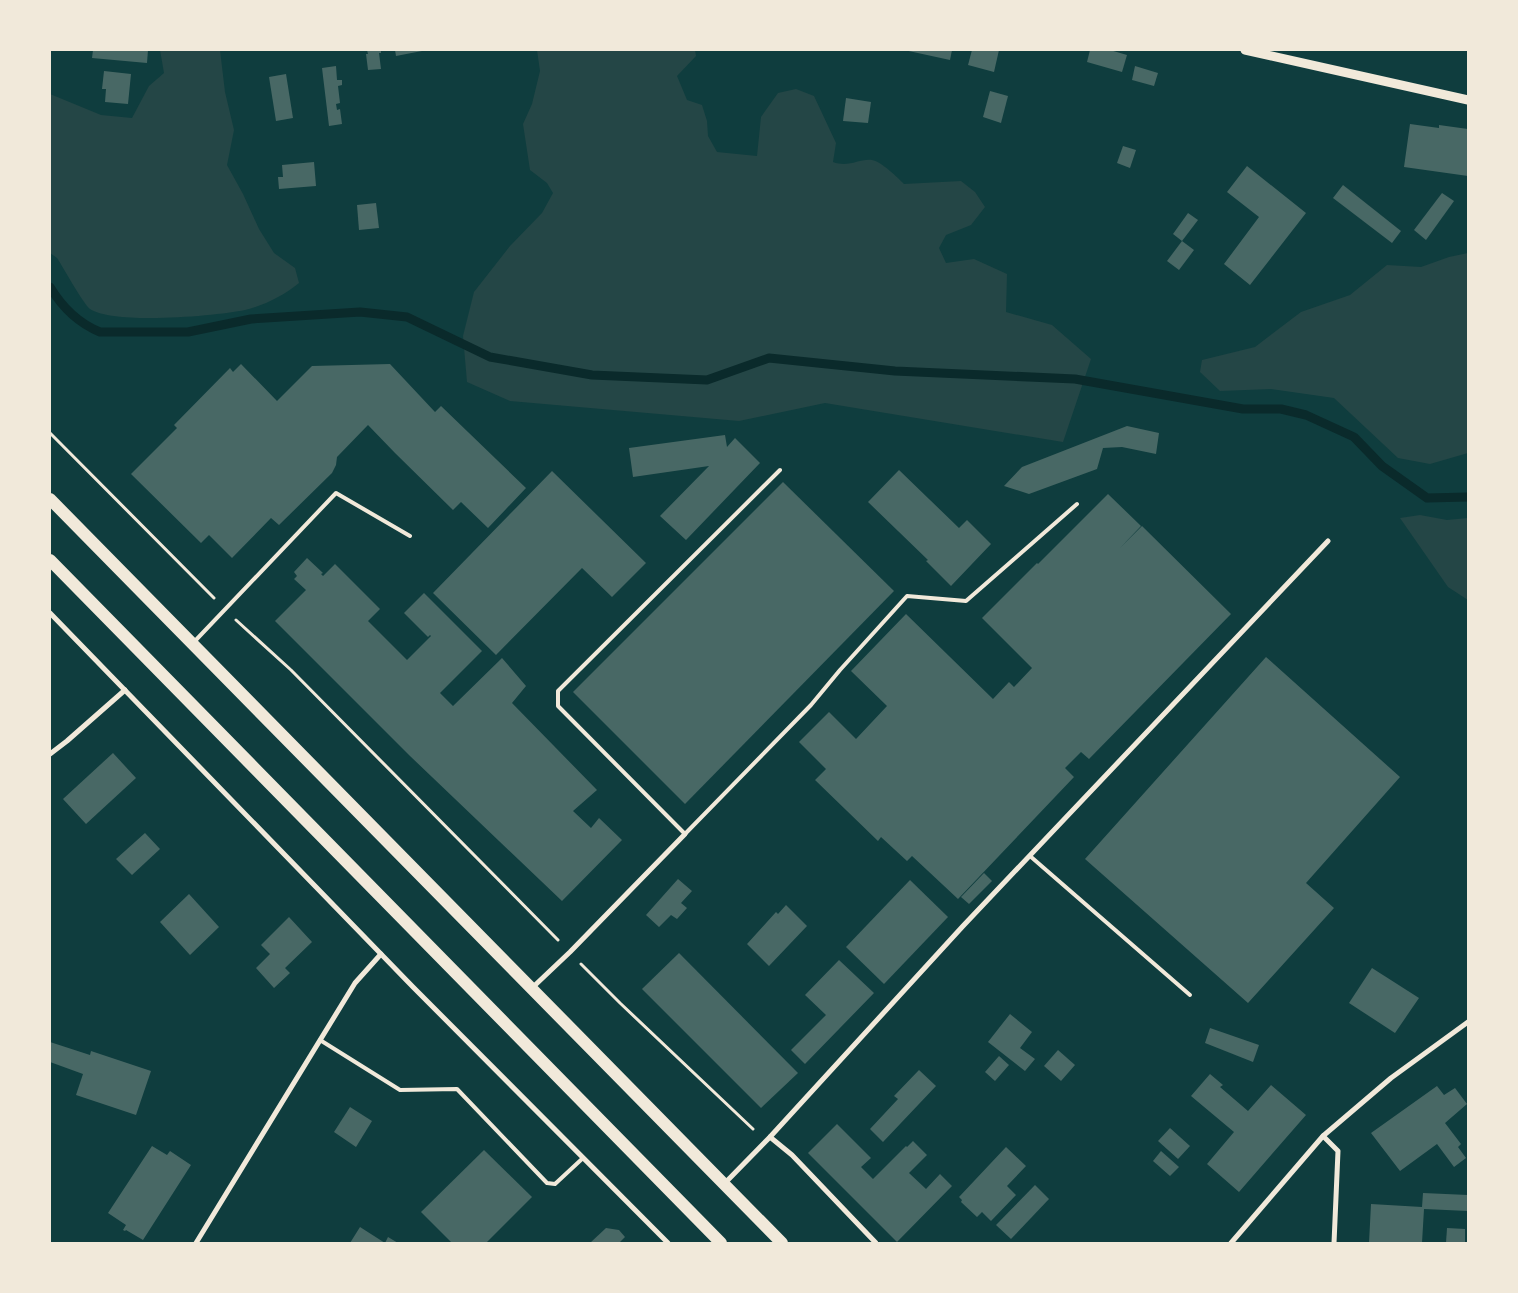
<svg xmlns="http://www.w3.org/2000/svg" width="1518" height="1293" viewBox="0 0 1518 1293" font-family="Poppins,sans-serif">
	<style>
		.green { fill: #244646 }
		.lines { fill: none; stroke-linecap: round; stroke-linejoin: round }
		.stream { stroke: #0a2a2b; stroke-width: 9 }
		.building { fill: #486865 }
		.path { stroke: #f1e9da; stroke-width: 3 }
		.service { stroke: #f1e9da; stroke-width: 4 }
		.minor { stroke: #f1e9da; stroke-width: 5 }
		.tertiary { stroke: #f1e9da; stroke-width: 9 }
		.primary { stroke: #f1e9da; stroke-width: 12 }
	</style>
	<rect width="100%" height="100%" fill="#0f3d3e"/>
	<g class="green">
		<path d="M 160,50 L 220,50 L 225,92 L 234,130 L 227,165 L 243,194 L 259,229 L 274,253 L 295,268 L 299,283 C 283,296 265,305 245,310 C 216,316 114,325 90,309 C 84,305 63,267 57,258 L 50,253 L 50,94 L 101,115 L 132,118 L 149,86 L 164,73 Z"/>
		<path d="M 537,50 L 695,50 L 696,56 L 677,76 L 687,100 L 702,105 L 707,121 L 708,136 L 717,152 L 757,156 L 761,117 L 778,93 L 796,89 L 814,96 L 836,143 L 833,162 C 849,168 860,158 872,160 C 882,162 897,177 904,184 L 961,181 L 975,192 L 985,207 L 971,225 L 946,235 L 939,248 L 946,263 L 974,259 L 1007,274 L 1006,312 L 1052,325 L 1091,359 L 1063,442 L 825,403 L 739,421 L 510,401 L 467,382 L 463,336 L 474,292 L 510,246 L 542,213 L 553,193 L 547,183 L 530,170 L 523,124 L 532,104 L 540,71 Z"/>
		<polygon points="1468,253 1468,453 1430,464 1398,458 1334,398 1271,389 1220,391 1200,372 1202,360 1255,347 1301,312 1350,295 1387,265 1421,267 1449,257"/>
		<polygon points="1420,515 1447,520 1468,518 1468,600 1448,587 1400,518"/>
	</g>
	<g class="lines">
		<path class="stream" d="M 50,287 C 62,307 78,323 100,332 L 188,332 L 251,319 L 360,312 L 407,317 L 490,357 L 592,375 L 707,380 L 769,358 L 895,371 L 1075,379 L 1243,409 L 1281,409 L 1306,415 L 1354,437 L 1382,466 L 1427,498 L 1468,497"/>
	</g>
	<g class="building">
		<polygon points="93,50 148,50 147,63 92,58"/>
		<polygon points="367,50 381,50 381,53 379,53 381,69 368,70 366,54 368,54"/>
		<polygon points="395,50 422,50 422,51 396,56"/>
		<polygon points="904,50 952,50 950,60"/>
		<polygon points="972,50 999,50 994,72 968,65"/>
		<polygon points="1090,50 1110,50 1127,55 1122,72 1087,62"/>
		<polygon points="336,66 337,80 342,80 342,85 338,86 340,103 336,104 337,110 340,109 342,124 329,126 322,68"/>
		<polygon points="1135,66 1158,73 1154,86 1132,80"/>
		<polygon points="104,71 131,74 128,104 105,102 106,89 102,89"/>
		<polygon points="286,74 293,118 276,121 269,77"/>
		<polygon points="990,91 1008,96 1001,123 983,117"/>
		<polygon points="846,98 871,102 868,123 843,121"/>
		<polygon points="1410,124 1439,128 1439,125 1468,129 1468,176 1404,167"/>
		<polygon points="1123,146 1136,150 1130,168 1117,163"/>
		<polygon points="314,162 316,186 279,189 278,177 283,177 282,165"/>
		<polygon points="1247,166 1306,213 1250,285 1224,264 1259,217 1227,192"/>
		<polygon points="1343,185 1401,231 1392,243 1333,198"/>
		<polygon points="1442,193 1454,201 1426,240 1414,230"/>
		<polygon points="376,203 379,228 359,230 357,205"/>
		<polygon points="1188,213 1198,220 1182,241 1173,234"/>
		<polygon points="1182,241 1194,250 1179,270 1167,261"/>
		<polygon points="241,364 277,401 312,366 390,364 435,412 441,406 526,488 488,528 461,502 453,510 395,453 368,425 337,457 336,465 332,473 279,525 271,518 232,558 209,535 201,543 131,474 177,428 174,425 230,368 233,372"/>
		<polygon points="1127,426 1159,433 1156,454 1122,447 1103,448 1097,469 1029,494 1004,486 1022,467"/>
		<polygon points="725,435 727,447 735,438 760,463 686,540 660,516 709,466 633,477 629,448"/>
		<polygon points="899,470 959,528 967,520 991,544 951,586 926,561 928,560 868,502"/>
		<polygon points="552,471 646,563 612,597 582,568 496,655 433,593"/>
		<polygon points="783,482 894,591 685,804 573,692"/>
		<polygon points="1108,494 1141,526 1120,548 1142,526 1231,614 1089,759 1081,752 1065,768 1074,777 958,899 912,856 907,861 881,837 878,841 815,780 826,769 799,742 829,712 856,739 887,706 851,671 906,614 993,699 1009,682 1014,687 1032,668 982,618 1037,563 1038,564"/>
		<polygon points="307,558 323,573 321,574 323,576 335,564 380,609 368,621 407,660 431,636 430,635 428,637 404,613 424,593 482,651 440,693 453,706 502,658 526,686 512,703 597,790 573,811 591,828 599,818 622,840 562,901 410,756 275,621 306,590 294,579 297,576 294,572"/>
		<polygon points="1266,657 1400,777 1306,883 1334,908 1248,1003 1085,859"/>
		<polygon points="113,753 136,778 86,824 63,799"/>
		<polygon points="145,833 160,849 132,875 116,859"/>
		<polygon points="984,873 992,881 969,904 961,897"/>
		<polygon points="678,879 692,891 681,903 687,908 677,919 671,915 659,927 646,915"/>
		<polygon points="910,880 948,917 884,984 846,947"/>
		<polygon points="189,894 219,927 190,955 160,922"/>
		<polygon points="786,905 807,926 769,966 747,944 776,912 778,914"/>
		<polygon points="289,917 312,942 285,968 290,973 274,988 256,968 270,954 261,945"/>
		<polygon points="679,953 798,1073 761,1108 642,989"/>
		<polygon points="839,960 874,993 805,1064 791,1050 826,1015 805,995"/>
		<polygon points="1372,968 1419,998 1395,1033 1349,1003"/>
		<polygon points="1010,1014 1032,1032 1020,1048 1035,1059 1025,1071 988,1042"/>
		<polygon points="1210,1028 1259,1045 1253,1062 1205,1043"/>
		<polygon points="50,1042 90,1055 91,1051 151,1071 136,1115 76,1095 83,1074 50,1062"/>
		<polygon points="1058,1050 1075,1065 1061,1081 1044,1066"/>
		<polygon points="999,1056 1009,1065 995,1081 985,1072"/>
		<polygon points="919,1070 936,1086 883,1142 870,1129 898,1099 894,1096"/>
		<polygon points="1210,1074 1223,1085 1220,1087 1248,1111 1271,1085 1306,1115 1239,1192 1207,1164 1234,1132 1191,1096"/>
		<polygon points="1437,1086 1444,1095 1455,1088 1467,1104 1445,1123 1461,1144 1458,1147 1466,1158 1454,1167 1437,1144 1400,1171 1371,1133"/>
		<polygon points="350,1107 372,1121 356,1147 334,1132"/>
		<polygon points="837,1124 871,1158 861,1167 873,1179 906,1146 907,1147 913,1141 927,1155 909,1173 926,1189 940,1174 952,1186 897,1242 808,1153"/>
		<polygon points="1170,1128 1190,1146 1178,1159 1158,1141"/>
		<polygon points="152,1146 167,1155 170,1151 191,1165 143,1240 126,1230 125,1231 123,1230 126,1225 108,1213"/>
		<polygon points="1006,1147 1026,1166 1007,1186 1016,1195 991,1221 982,1212 977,1217 961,1202 962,1200 959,1197"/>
		<polygon points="484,1150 532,1197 486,1243 452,1243 421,1212"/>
		<polygon points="1161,1151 1179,1167 1170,1176 1153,1161"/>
		<polygon points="1035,1185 1049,1199 1011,1239 996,1225"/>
		<polygon points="1423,1193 1468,1195 1468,1211 1424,1209 1422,1243 1369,1243 1371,1204 1422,1207"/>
		<polygon points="360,1227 385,1243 388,1237 398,1243 350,1243"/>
		<polygon points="606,1228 619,1230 625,1237 619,1243 590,1243"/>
		<polygon points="1447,1228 1465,1229 1465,1243 1446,1243"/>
	</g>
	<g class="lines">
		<g class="path">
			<polyline points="50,433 214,598"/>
			<polyline points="236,620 291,670 558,940"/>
			<polyline points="581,964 620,1003 753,1129"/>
		</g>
		<g class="service">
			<polyline points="780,470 558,691 558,706 685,834 811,705 840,670 907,596 966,601 1077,504"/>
			<polyline points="194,642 336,493 410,536"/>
			<polyline points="1030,856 1190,995"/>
			<polyline points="320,1040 400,1090 457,1089 547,1183 555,1184 583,1158"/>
		</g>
		<g class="minor">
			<polyline points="50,613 413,987 668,1243"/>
			<polyline points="50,754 67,741 125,690"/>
			<polyline points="532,988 570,952 685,834"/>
			<polyline points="1323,1136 1338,1151 1334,1243"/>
			<polyline points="770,1137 792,1155 876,1243"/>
			<polyline points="724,1184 770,1137 963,926 1328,541"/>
			<polyline points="196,1243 355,983 381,954"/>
			<polyline points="1231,1243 1323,1136 1391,1078 1468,1022"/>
		</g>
		<polyline class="tertiary" points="1245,50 1468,100"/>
		<g class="primary">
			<polyline points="50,499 782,1243"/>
			<polyline points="50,560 721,1243"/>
		</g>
	</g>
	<rect width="1518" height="1293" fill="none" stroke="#f1e9da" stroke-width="102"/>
</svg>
